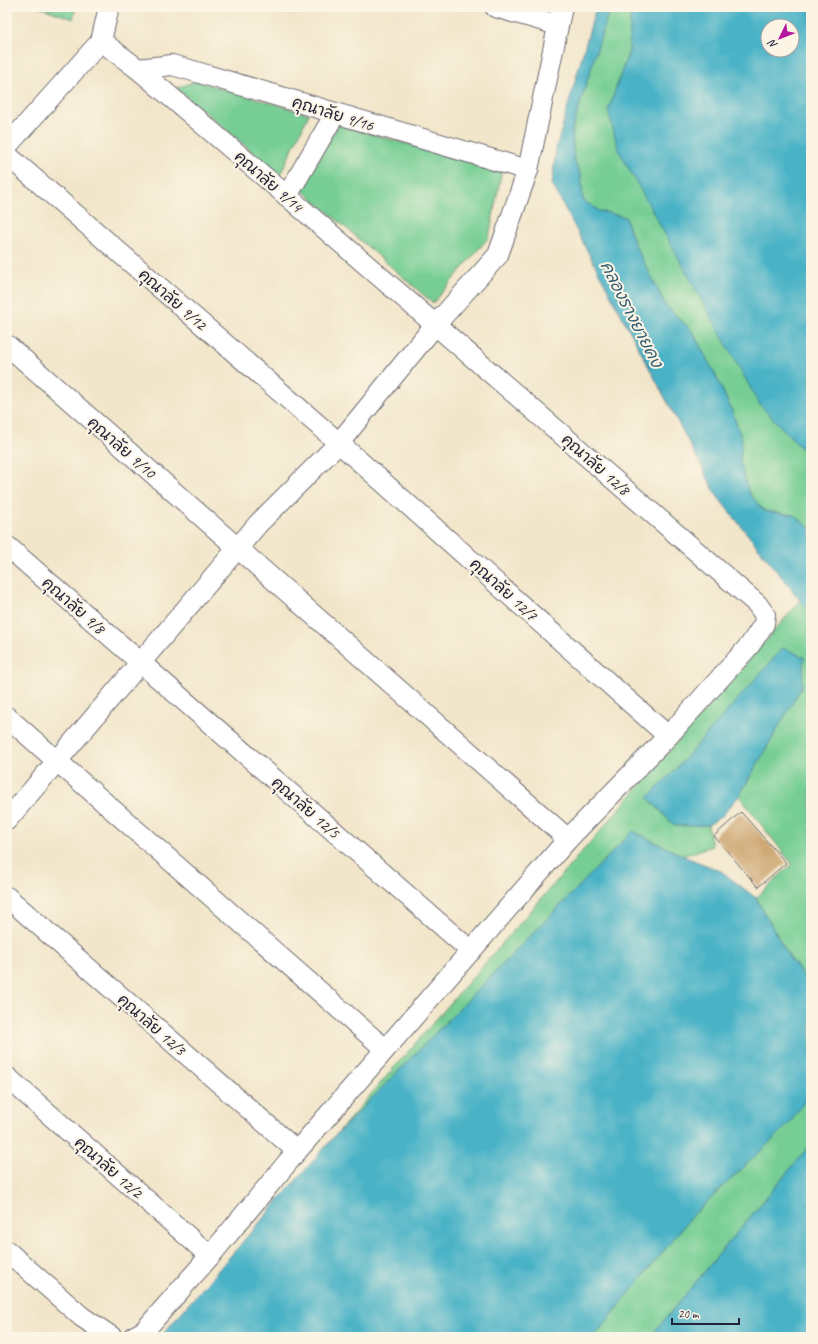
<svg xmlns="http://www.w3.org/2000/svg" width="818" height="1344" viewBox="0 0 818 1344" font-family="Caveat,'Playpen Sans Thai',sans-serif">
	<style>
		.green { fill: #76ce94; stroke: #4c7868 }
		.water { fill: #48b2c6; stroke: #356a80; fill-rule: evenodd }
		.building { fill: #cea874 }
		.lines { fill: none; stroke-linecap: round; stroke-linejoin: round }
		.minor-casing { stroke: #6b676d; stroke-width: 22 }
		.minor { stroke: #fff; stroke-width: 20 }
		.labels { text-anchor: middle; stroke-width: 4; stroke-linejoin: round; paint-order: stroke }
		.street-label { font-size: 16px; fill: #22223b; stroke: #fcf5e5 }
		.water-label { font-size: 17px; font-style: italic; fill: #315c73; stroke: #fcf5e5 }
	</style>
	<rect width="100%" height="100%" fill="#fcf5e5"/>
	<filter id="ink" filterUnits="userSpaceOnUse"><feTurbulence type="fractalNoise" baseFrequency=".025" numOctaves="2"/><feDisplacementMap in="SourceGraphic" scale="8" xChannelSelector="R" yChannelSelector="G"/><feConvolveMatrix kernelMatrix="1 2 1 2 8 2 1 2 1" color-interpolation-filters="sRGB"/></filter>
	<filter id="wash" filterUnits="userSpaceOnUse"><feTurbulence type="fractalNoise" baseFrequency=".012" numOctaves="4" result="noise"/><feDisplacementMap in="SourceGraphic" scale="16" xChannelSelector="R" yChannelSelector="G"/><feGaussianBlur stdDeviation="0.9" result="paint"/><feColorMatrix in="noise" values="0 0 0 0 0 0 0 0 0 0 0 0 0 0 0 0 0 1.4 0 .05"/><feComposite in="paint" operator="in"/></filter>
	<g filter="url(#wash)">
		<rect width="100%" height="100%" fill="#f2e6ca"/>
		<g class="green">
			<polygon points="39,7 76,7 73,19"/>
			<polygon points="610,7 631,7 629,51 608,111 760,405 811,458 811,529 794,515 764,511 749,493 740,462 742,440 732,411 714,372 692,331 666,306 636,247 625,217 599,211 583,200 581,175 574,161 572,130"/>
			<polygon points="196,81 309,114 280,175 176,88"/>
			<polygon points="338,125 502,170 489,237 433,303 302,190"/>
			<polygon points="801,600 811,614 811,985 789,957 756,898 792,864 739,796 802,686 674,771 648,798 675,826 708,825 712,846 683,856 633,831 332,1139"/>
			<polygon points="811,1091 811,1144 650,1337 594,1337 690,1218 789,1124"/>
		</g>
		<g class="water">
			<polygon points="596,7 610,7 572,130 574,161 581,175 583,200 599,211 625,217 636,247 666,306 692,331 714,372 732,411 742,440 740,462 749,493 764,511 794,515 811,529 811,614 717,496 552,184 556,148"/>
			<path d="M 631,7 L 811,7 L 811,458 L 760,405 L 619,151 L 608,111 L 629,51 ZM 768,26 L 792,26 L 792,50 L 768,50 Z"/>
			<polygon points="783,648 804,657 802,686 739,796 722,816 708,825 675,826 648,798 674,771"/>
			<polygon points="633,831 683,856 721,871 756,898 789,957 811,985 811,1091 789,1124 690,1218 594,1337 160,1337 332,1139"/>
			<polygon points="811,1144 811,1337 650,1337"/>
		</g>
		<g id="blocks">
			<polygon class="building" points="741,812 786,863 758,887 714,836"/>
		</g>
	</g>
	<g filter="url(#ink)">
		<use href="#blocks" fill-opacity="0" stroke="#6b676d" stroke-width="1"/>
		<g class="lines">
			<defs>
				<g id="minor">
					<polyline points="495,7 558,25"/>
					<polyline points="101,41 138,69 287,196 757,604 765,615 764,624 750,645 668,736 568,839 297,1151 210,1256 144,1331 133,1337"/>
					<polyline points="138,69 172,65 183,68 528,170"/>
					<polyline points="7,146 101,41 109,7"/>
					<polyline points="7,155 339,443 668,736"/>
					<polyline points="287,196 335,114"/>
					<polyline points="7,345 568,839"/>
					<polyline points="7,546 471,951"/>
					<polyline points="7,717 385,1049"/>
					<polyline points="7,820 258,524 339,443 435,325 498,255 528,170 562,7"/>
					<polyline points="7,897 297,1151"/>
					<polyline points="7,1077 210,1256"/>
					<polyline points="7,1251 82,1317 112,1337"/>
				</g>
			</defs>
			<use href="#minor" class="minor-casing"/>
			<use href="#minor" class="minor"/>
		</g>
	</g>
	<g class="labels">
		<g class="street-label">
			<text transform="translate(333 113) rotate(17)" y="6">คุณาลัย 9/16</text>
			<text transform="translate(269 181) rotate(41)" y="6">คุณาลัย 9/14</text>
			<text transform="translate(173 299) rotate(41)" y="6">คุณาลัย 9/12</text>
			<text transform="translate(122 447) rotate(41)" y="6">คุณาลัย 9/10</text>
			<text transform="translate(596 464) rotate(41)" y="6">คุณาลัย 12/8</text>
			<text transform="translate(504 589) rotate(42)" y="6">คุณาลัย 12/7</text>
			<text transform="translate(74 605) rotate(41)" y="6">คุณาลัย 9/8</text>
			<text transform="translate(306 807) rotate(41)" y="6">คุณาลัย 12/5</text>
			<text transform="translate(152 1024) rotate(41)" y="6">คุณาลัย 12/3</text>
			<text transform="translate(109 1167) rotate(41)" y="6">คุณาลัย 12/2</text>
		</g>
		<g class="water-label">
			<text transform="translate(632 314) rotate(63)" y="6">คลองรางยายคง</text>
		</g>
	</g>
	<rect width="818" height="1344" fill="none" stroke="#fcf5e5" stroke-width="24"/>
	<g transform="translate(780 38) rotate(227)"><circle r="19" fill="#fcf5e5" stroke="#a5a1a1"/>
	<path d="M0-3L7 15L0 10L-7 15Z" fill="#b5179e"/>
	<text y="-6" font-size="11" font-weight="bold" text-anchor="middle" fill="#22223b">N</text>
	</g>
	<path d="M672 1318v6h67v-6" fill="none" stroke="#22223b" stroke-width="2"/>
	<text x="678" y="1318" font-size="12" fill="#22223b" stroke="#fcf5e5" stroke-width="3" paint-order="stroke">20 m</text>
</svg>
